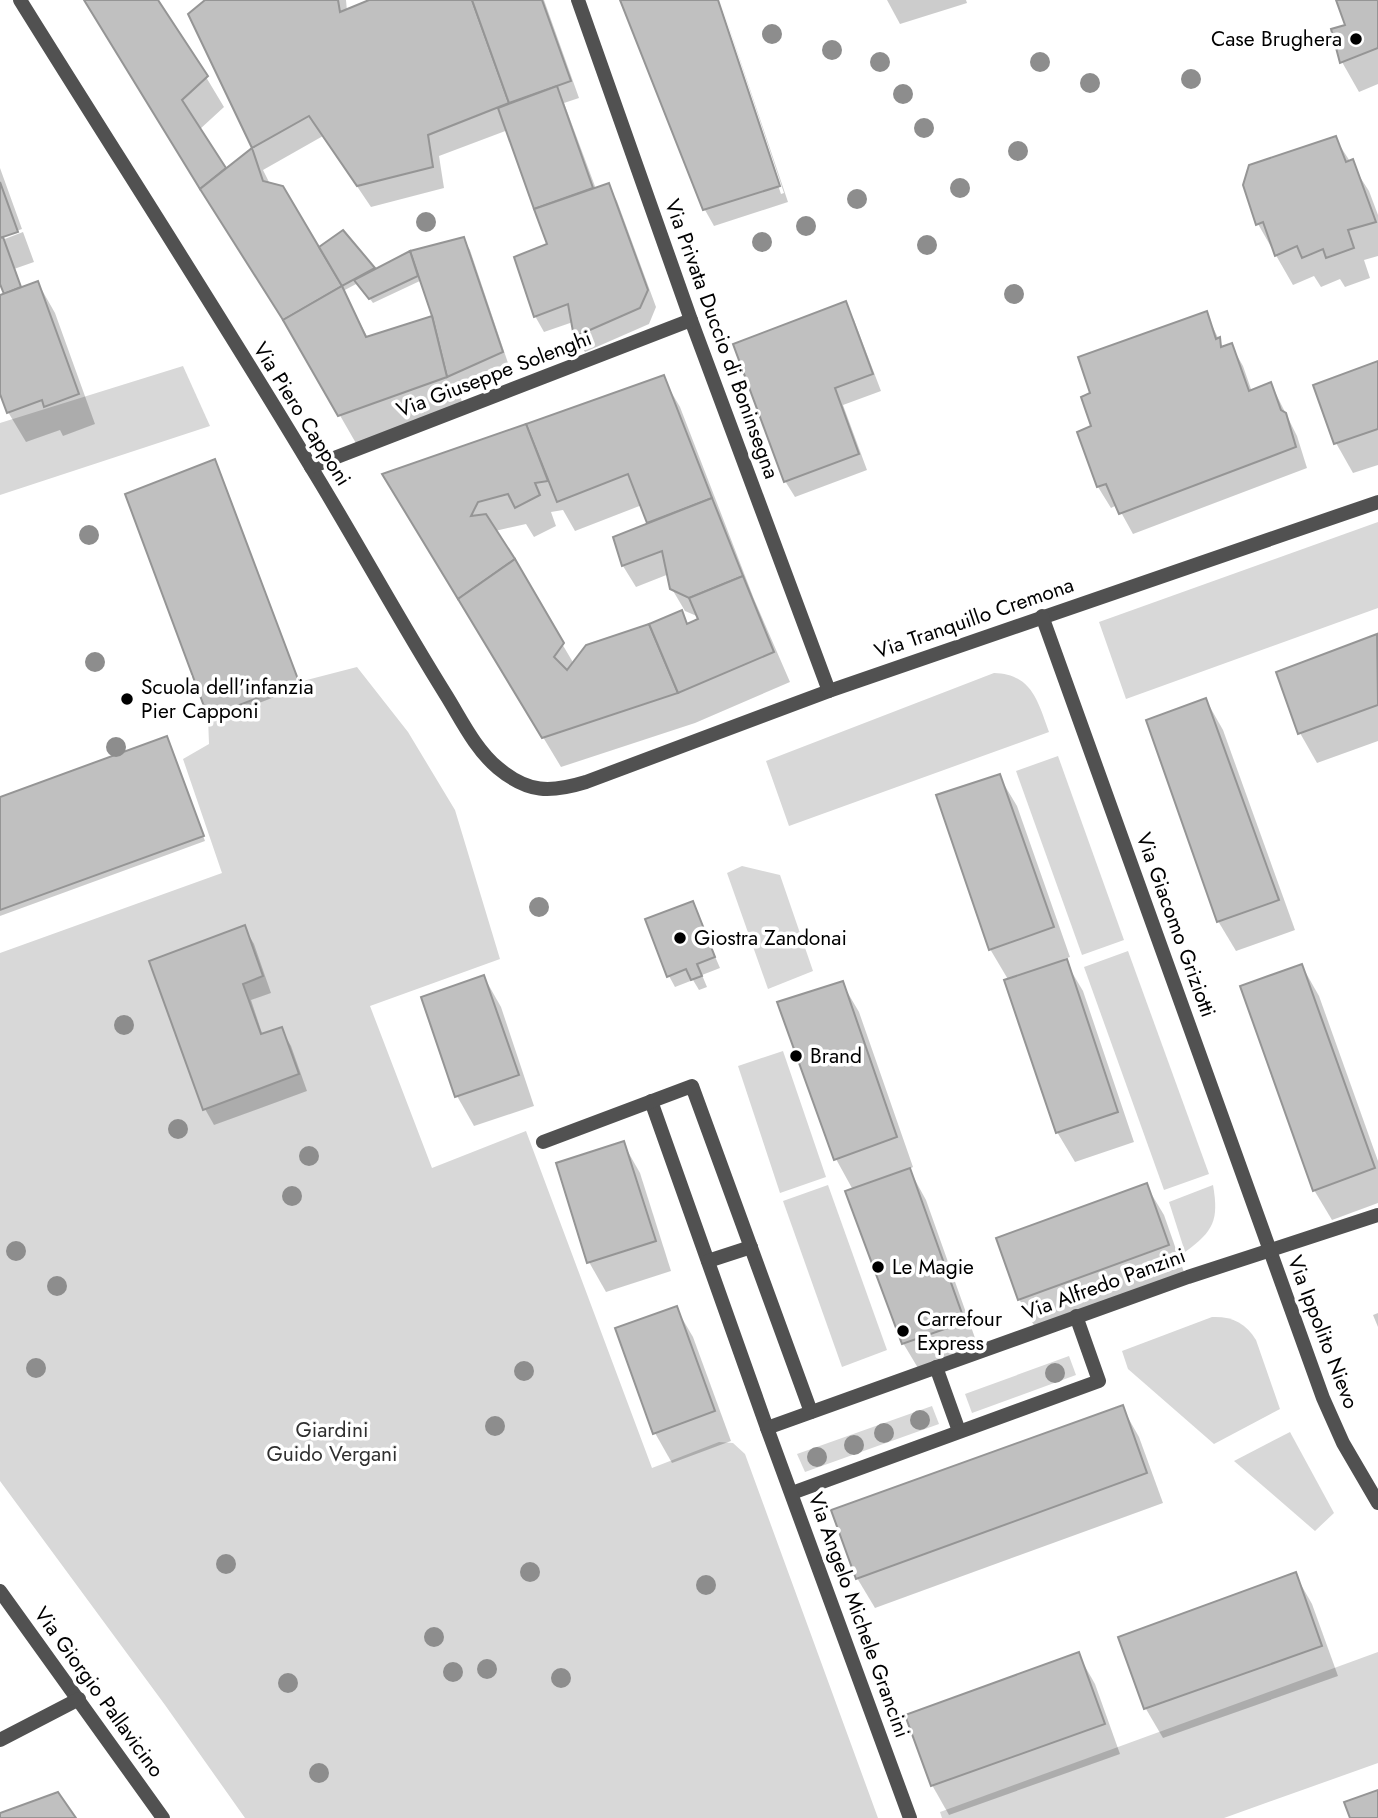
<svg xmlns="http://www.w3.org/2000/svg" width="1378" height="1818" viewBox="0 0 1378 1818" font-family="Jost,sans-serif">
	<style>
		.green { fill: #d8d8d8 }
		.shadow { fill: #0003; fill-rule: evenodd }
		.building { fill: #c0c0c0; stroke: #959595; stroke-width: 2 }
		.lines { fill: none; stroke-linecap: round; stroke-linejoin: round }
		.service { stroke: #515151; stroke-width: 14 }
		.minor { stroke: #515151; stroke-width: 14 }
		.tree { fill: #8d8d8d }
		.poi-dot { fill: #000; stroke: #fff; stroke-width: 2.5 }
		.labels { text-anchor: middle; stroke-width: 7; stroke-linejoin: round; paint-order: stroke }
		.poi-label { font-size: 21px; fill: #000; stroke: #fff; text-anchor: start }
		.street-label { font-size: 21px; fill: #000; stroke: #fff }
		.park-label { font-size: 21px; fill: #2f2f2f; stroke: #fff }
	</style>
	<rect width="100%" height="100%" fill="#fff"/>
	<g class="green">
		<polygon points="183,366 210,426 0,495 0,423"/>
		<polygon points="1378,522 1378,608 1126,699 1099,622"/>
		<polygon points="357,667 408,732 455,810 500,959 370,1006 432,1168 526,1131 652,1468 719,1442 733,1443 745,1454 878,1818 245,1818 165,1705 0,1481 0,953 222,873 183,759 209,744 208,717 299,682"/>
		<path d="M 994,673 C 1032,674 1038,702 1049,732 L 789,826 L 766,761 Z"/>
		<polygon points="1058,756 1124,940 1082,955 1016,771"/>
		<polygon points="742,866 780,875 813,971 768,989 727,873"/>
		<polygon points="1128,951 1209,1174 1164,1190 1084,967"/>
		<polygon points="783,1051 826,1177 780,1193 738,1066"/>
		<polygon points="828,1185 887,1350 842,1367 783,1201"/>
		<path d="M 1213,1185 C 1219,1220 1214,1231 1185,1252 L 1169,1202 Z"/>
		<path d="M 1212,1317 C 1231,1316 1246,1323 1256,1340 L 1280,1409 L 1214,1444 L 1128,1369 L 1122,1351 Z"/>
		<polygon points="1069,1356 1076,1375 972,1413 965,1394"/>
		<polygon points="932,1406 939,1424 805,1472 797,1454"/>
		<polygon points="1290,1432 1334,1513 1315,1531 1234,1461"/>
		<polygon points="1378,1652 1378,1763 1224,1818 942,1818 940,1812"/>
	</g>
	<g class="shadow">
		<path d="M 84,0 L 154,0 L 206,77 L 224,107 L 199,130 L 226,171 L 254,149 L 190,15 L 207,0 L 346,0 L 347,11 L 374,0 L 544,0 L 579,98 L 564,103 L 596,189 L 608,185 L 617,201 L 656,307 L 649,324 L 585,352 L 575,336 L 573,322 L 544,332 L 535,316 L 549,245 L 508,130 L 439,156 L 444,188 L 371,207 L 323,136 L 263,170 L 270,184 L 324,259 L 343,232 L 375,270 L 412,259 L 463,239 L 470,250 L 508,363 L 458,385 L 463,407 L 357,445 L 300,346 ZM 422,280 L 434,317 L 368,338 L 343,291 L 358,283 L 373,303 Z"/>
		<polygon points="622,0 716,0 781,194 784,193 720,0 788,202 714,226 705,210"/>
		<polygon points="887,0 966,0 967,3 900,24"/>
		<polygon points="1338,0 1378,0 1378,84 1359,92 1342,62 1347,26"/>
		<polygon points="1335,138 1369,191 1378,215 1378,256 1364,260 1370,278 1345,287 1340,279 1321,287 1314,276 1293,285 1258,224"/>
		<polygon points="0,168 22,229 2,236 2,240 23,232 34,262 14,269 22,289 38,283 55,313 95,424 63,436 60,430 26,442 8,412 0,389 0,297 5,293 0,279"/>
		<polygon points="845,304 854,320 881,391 843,405 867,470 795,497 785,481"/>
		<polygon points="1206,313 1223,348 1231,345 1243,366 1252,392 1271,384 1297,436 1307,468 1133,534 1117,505 1111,508 1098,487 1079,433 1093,427"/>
		<polygon points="1378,363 1378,465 1353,473 1336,443 1315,386"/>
		<path d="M 663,378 L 680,407 L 754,599 L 790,682 L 695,723 L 561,767 L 385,475 ZM 642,505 L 650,524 L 615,538 L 623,566 L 636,587 L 669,574 L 672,589 L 685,611 L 699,617 L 700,620 L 688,625 L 681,613 L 574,664 L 495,531 L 526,524 L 534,537 L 556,526 L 551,512 L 563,510 L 575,531 Z"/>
		<polygon points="217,466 300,687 213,721 210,716"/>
		<polygon points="1378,636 1378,741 1317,763 1300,733 1278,673"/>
		<polygon points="1206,700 1223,730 1295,930 1236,951 1218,921"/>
		<polygon points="169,743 205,841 0,916 0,799"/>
		<polygon points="999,776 1017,806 1070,957 1064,959 1083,991 1134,1142 1075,1162 1057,1132 1009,981 990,949"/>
		<polygon points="692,903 720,968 702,975 707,987 699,990 693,980 675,987 669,976"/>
		<polygon points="244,927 254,944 271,993 251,1000 263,1036 281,1029 291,1046 307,1091 214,1125 205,1109"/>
		<polygon points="1302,966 1319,996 1378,1161 1378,1203 1332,1220 1314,1190"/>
		<polygon points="484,977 501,1007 534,1106 474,1126 457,1096"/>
		<polygon points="842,983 859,1012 913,1167 909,1169 926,1200 980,1352 921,1373 903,1343 853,1190 836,1159 779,1003"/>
		<polygon points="623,1143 640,1173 671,1271 606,1292 589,1262"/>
		<polygon points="1146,1185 1164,1215 1185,1275 1036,1329 1019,1299"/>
		<polygon points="676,1308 693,1337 731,1441 672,1463 655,1433"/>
		<polygon points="1378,1313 1378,1327 1373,1315"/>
		<polygon points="1122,1407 1139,1437 1163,1503 875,1608 857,1578"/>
		<polygon points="1295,1574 1312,1604 1338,1676 1163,1738 1146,1709 1121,1639"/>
		<polygon points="1078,1654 1095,1684 1120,1754 949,1815 932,1785"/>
	</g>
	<g class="building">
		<polygon points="84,0 158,0 208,76 182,100 226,168 200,189"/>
		<polygon points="205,0 338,0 340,12 369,0 472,0 509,103 428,135 433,167 357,186 309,116 252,148 188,14"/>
		<polygon points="472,0 542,0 571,81 509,103"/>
		<polygon points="620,0 718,0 780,186 703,210"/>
		<polygon points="1336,0 1378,0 1378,48 1340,63 1331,29 1345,25"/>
		<polygon points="557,86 593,188 534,209 498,108"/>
		<polygon points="1336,136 1346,162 1353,159 1376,222 1348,230 1354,248 1326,258 1323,249 1302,258 1297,246 1275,256 1263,222 1256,225 1243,185 1249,165"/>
		<polygon points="252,148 263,181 283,186 342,286 283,320 200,189"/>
		<polygon points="0,182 18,232 0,238"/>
		<polygon points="609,183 648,290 640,308 574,337 568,304 534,317 514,257 547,244 534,209"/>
		<polygon points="343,230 375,268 342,286 319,247"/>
		<polygon points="3,237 21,287 4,294 0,284 0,238"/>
		<polygon points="464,237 503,352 447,377 432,316 410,251"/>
		<polygon points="410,251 418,276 369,299 354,280"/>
		<polygon points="38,281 79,394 44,407 42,400 7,413 0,394 0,295"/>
		<polygon points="342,286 366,337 432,316 447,377 338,416 283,320"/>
		<polygon points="846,301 873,374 835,388 859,454 784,482 733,344"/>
		<polygon points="1207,311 1216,339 1220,337 1221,347 1232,343 1249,391 1271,382 1281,410 1286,413 1296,447 1119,514 1106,484 1097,487 1077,432 1091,426 1081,397 1090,393 1078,357"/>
		<polygon points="1378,361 1378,429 1334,444 1313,385"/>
		<polygon points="664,375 712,498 647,523 628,474 557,502 526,424"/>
		<polygon points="526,424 548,481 535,483 540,495 515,508 508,494 478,502 471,516 486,514 515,559 458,599 382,474"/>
		<polygon points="215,459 299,682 208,717 125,494"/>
		<polygon points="712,498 743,576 689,598 670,589 662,551 622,566 613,537"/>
		<polygon points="515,559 564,643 554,657 567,670 586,645 649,624 678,693 542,738 458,599"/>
		<polygon points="743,576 774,652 678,693 649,624 682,610 687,624 698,619 689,598"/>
		<polygon points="1377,634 1378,705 1298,734 1276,672"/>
		<polygon points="1206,698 1279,900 1217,922 1146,720"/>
		<polygon points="167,736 204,836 0,910 0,797"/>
		<polygon points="1000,774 1054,927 989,950 936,795"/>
		<polygon points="693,901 715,957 697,964 702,976 691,980 686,969 667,977 645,919"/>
		<polygon points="245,925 263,976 243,984 261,1034 282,1027 299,1074 203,1110 149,961"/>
		<polygon points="1067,959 1118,1112 1056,1133 1004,980"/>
		<polygon points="1302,964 1375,1168 1313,1191 1240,986"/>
		<polygon points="484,975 519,1075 455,1097 421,997"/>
		<polygon points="843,981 897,1137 834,1160 777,1002"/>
		<polygon points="624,1141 656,1241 587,1263 556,1163"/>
		<polygon points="910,1168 965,1322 902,1344 845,1191"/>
		<polygon points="1147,1183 1169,1245 1018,1300 996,1238"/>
		<polygon points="677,1306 715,1411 653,1434 615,1328"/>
		<polygon points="1123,1405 1147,1473 856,1579 831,1510"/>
		<polygon points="1296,1572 1322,1646 1144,1709 1118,1637"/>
		<polygon points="1079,1652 1105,1724 931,1786 905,1715"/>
		<polygon points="1378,1790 1378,1818 1350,1818 1344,1802"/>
		<polygon points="58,1792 76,1818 0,1818 0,1813"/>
	</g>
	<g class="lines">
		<g class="service">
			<polyline points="651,1101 767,1428"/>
			<polyline points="708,1261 751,1247"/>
			<polyline points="936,1367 959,1431"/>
			<polyline points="792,1493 1099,1381 1076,1316"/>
		</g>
		<g class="minor">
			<path d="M 20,0 C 117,156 217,310 311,467 C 357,542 399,620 446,695 C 461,719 475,749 498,768 C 528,793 550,793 586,782 L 829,691 L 1378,502"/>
			<polyline points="578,0 691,320 829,691"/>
			<polyline points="311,467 691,320"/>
			<polyline points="1042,616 1323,1398 1343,1443 1378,1503"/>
			<polyline points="543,1142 692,1086 811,1412"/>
			<polyline points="0,1591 163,1818"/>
			<polyline points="0,1740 79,1699"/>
			<polyline points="910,1818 767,1428 1188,1277 1378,1215"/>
		</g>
	</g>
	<g class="tree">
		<circle cx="772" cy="34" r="10"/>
		<circle cx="832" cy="50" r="10"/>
		<circle cx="880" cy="62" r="10"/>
		<circle cx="1040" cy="62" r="10"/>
		<circle cx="1191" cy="79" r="10"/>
		<circle cx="1090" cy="83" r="10"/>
		<circle cx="903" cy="94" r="10"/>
		<circle cx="924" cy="128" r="10"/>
		<circle cx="1018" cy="151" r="10"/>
		<circle cx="960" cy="188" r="10"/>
		<circle cx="857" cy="199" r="10"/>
		<circle cx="426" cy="222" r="10"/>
		<circle cx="806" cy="226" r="10"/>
		<circle cx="762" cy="242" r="10"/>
		<circle cx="927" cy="245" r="10"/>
		<circle cx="1014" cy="294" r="10"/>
		<circle cx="89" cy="535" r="10"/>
		<circle cx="95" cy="662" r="10"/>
		<circle cx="116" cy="747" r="10"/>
		<circle cx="539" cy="907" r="10"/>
		<circle cx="124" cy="1025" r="10"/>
		<circle cx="178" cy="1129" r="10"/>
		<circle cx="309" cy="1156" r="10"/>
		<circle cx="292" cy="1196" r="10"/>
		<circle cx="16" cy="1251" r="10"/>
		<circle cx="57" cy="1286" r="10"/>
		<circle cx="36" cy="1368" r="10"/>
		<circle cx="524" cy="1371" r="10"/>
		<circle cx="1055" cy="1373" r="10"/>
		<circle cx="920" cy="1420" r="10"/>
		<circle cx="495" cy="1426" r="10"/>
		<circle cx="884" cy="1433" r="10"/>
		<circle cx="854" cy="1445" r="10"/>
		<circle cx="817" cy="1457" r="10"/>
		<circle cx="226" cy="1564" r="10"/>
		<circle cx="530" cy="1572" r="10"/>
		<circle cx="706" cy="1585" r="10"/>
		<circle cx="434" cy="1637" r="10"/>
		<circle cx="487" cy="1669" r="10"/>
		<circle cx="453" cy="1672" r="10"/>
		<circle cx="561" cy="1678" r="10"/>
		<circle cx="288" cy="1683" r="10"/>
		<circle cx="319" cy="1773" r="10"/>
	</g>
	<g class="poi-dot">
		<circle cx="1356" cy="39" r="7"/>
		<circle cx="127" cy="699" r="7"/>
		<circle cx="680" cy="938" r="7"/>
		<circle cx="796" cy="1056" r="7"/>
		<circle cx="878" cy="1267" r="7"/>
		<circle cx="903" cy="1331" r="7"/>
	</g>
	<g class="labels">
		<g class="poi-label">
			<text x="1342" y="46" text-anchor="end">Case Brughera</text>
			<text x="141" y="694">Scuola dell'infanzia<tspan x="141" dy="24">Pier Capponi</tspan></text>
			<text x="694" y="945">Giostra Zandonai</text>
			<text x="810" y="1063">Brand</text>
			<text x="892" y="1274">Le Magie</text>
			<text x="917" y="1326">Carrefour<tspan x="917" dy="24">Express</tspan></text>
		</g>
		<g class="street-label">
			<text transform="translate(722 339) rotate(70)" y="7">Via Privata Duccio di Boninsegna</text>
			<text transform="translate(494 374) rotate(-21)" y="7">Via Giuseppe Solenghi</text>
			<text transform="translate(302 414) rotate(58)" y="7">Via Piero Capponi</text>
			<text transform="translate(974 618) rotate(-19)" y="7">Via Tranquillo Cremona</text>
			<text transform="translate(1176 925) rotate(70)" y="7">Via Giacomo Griziotti</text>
			<text transform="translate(1104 1284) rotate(-20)" y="7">Via Alfredo Panzini</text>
			<text transform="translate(1323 1332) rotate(69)" y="7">Via Ippolito Nievo</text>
			<text transform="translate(859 1615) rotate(70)" y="7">Via Angelo Michele Grancini</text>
			<text transform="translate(99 1692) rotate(54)" y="7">Via Giorgio Pallavicino</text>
		</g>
		<g class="park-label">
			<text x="332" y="1437">Giardini<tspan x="332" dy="24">Guido Vergani</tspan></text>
		</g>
	</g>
</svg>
